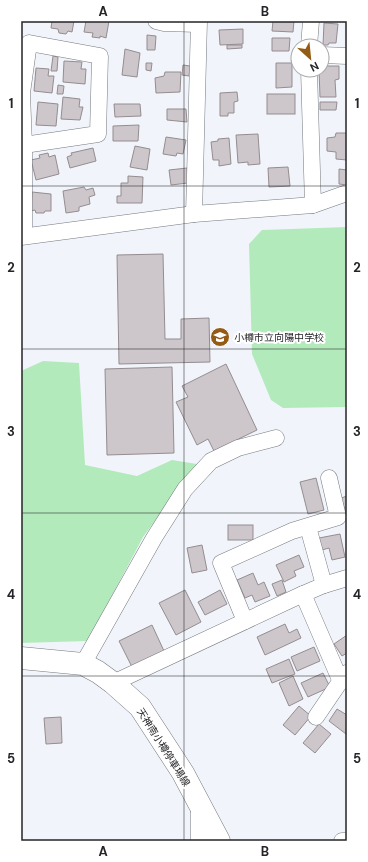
<svg xmlns="http://www.w3.org/2000/svg" width="368" height="862" viewBox="0 0 368 862" font-family="'DM Sans','Noto Sans JP',sans-serif">
	<style>
		.green { fill: #b3eabb }
		.building { fill: #cdc6ca; stroke: #948d90 }
		.lines { fill: none; stroke-linecap: round; stroke-linejoin: round }
		.street-casing { stroke: #75797e; stroke-width: 17 }
		.secondary-casing { stroke: #75797e; stroke-width: 23 }
		.street { stroke: #fff; stroke-width: 16 }
		.secondary { stroke: #fff; stroke-width: 22 }
		.grid { fill: none; stroke: #242528; stroke-width: 1; stroke-opacity: 0.55 }
		.labels { text-anchor: middle; stroke-width: 4; stroke-linejoin: round; paint-order: stroke }
		.poi-label { font-size: 10px; fill: #242528; stroke: #fff; text-anchor: start }
		.street-label { font-size: 10px; fill: #242528; stroke: #fff }
		.neatline { fill: none; stroke: #242528; stroke-width: 1.5 }
		.grid-label { font-size: 13px; text-anchor: middle; font-weight: bold; fill: #242528 }
	</style>
	<rect width="100%" height="100%" fill="#f1f5fb"/>
	<g class="green">
		<polygon points="347,227 347,407 283,408 271,400 252,354 249,244 262,230"/>
		<polygon points="43,361 79,363 85,465 137,476 172,460 197,464 143,537 88,641 21,643 21,371"/>
	</g>
	<g class="building">
		<polygon points="52,21 74,21 72,32 68,31 66,34 59,33 58,29 51,28"/>
		<polygon points="86,21 109,21 106,38 100,36 100,38 92,37 93,33 84,32"/>
		<polygon points="273,21 294,21 293,32 272,31"/>
		<polygon points="324,23 338,24 336,43 329,43 328,45 323,45"/>
		<polygon points="243,29 243,44 220,45 219,30"/>
		<polygon points="147,35 156,36 155,50 147,50"/>
		<polygon points="272,38 290,38 289,51 272,51"/>
		<polygon points="227,45 242,45 242,48 227,49"/>
		<polygon points="125,49 140,53 137,77 122,75"/>
		<polygon points="53,56 58,57 57,71 51,71"/>
		<polygon points="64,61 82,62 81,69 86,69 85,84 63,82"/>
		<polygon points="146,63 152,63 151,71 146,70"/>
		<polygon points="276,63 292,63 292,87 276,88"/>
		<polygon points="183,65 190,66 189,76 182,75"/>
		<polygon points="322,66 339,66 339,79 335,80 336,97 320,97 319,70 322,70"/>
		<polygon points="36,68 49,69 48,76 54,76 52,93 34,91"/>
		<polygon points="165,72 181,72 180,92 156,93 155,78 164,76"/>
		<polygon points="58,85 64,86 63,94 57,94"/>
		<polygon points="237,92 238,101 234,102 234,113 228,113 228,116 220,116 220,93"/>
		<rect x="267" y="94" width="28" height="20"/>
		<polygon points="63,97 80,99 79,107 83,107 80,120 61,119"/>
		<polygon points="38,102 58,104 56,126 36,125"/>
		<polygon points="320,102 337,102 336,110 320,110"/>
		<polygon points="114,104 140,104 141,116 115,117"/>
		<polygon points="167,109 186,109 187,122 167,120"/>
		<polygon points="139,125 138,141 113,141 113,126"/>
		<polygon points="336,133 347,133 347,160 336,159 336,152 327,151 327,138 335,137"/>
		<polygon points="258,134 260,164 248,165 248,162 238,163 236,135"/>
		<polygon points="166,137 186,140 183,154 177,153 176,156 163,154"/>
		<polygon points="229,138 231,164 219,166 219,160 213,160 211,142 218,141 218,139"/>
		<polygon points="135,146 150,149 147,170 130,167"/>
		<polygon points="93,148 96,161 70,168 67,157 72,155 71,153"/>
		<polygon points="48,153 49,157 55,155 59,174 36,180 31,160 40,158 39,155"/>
		<polygon points="288,167 290,186 269,187 268,168"/>
		<polygon points="187,168 188,183 171,185 169,170"/>
		<polygon points="339,169 347,170 347,185 339,184"/>
		<polygon points="128,176 143,177 142,203 117,203 117,196 121,196 121,183 128,183"/>
		<polygon points="84,187 86,190 93,188 95,195 89,197 90,204 79,207 79,211 66,213 63,191"/>
		<polygon points="32,192 51,194 51,211 45,211 44,213 36,213 35,210 31,211"/>
		<polygon points="163,254 165,339 181,339 181,319 209,318 210,362 119,364 117,255"/>
		<polygon points="226,364 257,430 214,451 208,439 197,445 176,402 188,397 182,386"/>
		<polygon points="172,367 174,453 107,455 105,369"/>
		<polygon points="316,478 324,510 308,514 300,482"/>
		<polygon points="347,496 347,512 346,513 341,498"/>
		<rect x="228" y="525" width="25" height="15"/>
		<polygon points="340,534 345,557 332,560 329,548 322,550 319,538"/>
		<polygon points="202,545 207,570 192,573 187,548"/>
		<polygon points="299,555 304,567 294,571 296,576 284,582 276,565"/>
		<polygon points="253,573 258,585 264,582 270,596 255,602 252,595 245,598 237,580"/>
		<polygon points="282,580 286,592 277,596 272,584"/>
		<polygon points="185,590 201,622 176,635 159,603"/>
		<polygon points="220,590 227,604 205,615 198,602"/>
		<polygon points="285,624 289,633 297,629 301,638 265,655 257,637"/>
		<polygon points="152,625 164,651 132,667 119,641"/>
		<polygon points="347,635 347,653 342,656 334,644"/>
		<polygon points="314,647 320,661 297,671 291,657"/>
		<polygon points="289,659 295,674 272,683 266,669"/>
		<polygon points="323,673 330,687 308,697 301,683"/>
		<polygon points="293,676 303,699 289,706 279,683"/>
		<polygon points="299,706 311,716 295,735 283,725"/>
		<polygon points="337,709 347,715 346,734 329,721"/>
		<polygon points="61,717 62,743 46,744 44,718"/>
		<polygon points="319,724 331,734 315,753 303,743"/>
	</g>
	<g class="lines">
		<defs>
			<g id="street">
				<polyline points="156,21 164,23 198,24"/>
				<polyline points="309,46 311,21"/>
				<polyline points="322,55 347,56"/>
				<polyline points="309,70 313,205"/>
				<polyline points="194,214 199,21"/>
				<polyline points="24,236 24,145 22,93 29,43 100,56 98,134 24,145"/>
				<polyline points="21,237 194,214 313,205 347,193"/>
				<polyline points="308,527 324,585"/>
				<polyline points="303,594 341,682"/>
				<polyline points="245,621 221,563 292,531 338,517 329,478"/>
				<polyline points="83,664 154,538 185,489 211,461 238,448 276,438"/>
				<polyline points="113,683 303,594 324,585 347,578"/>
				<polyline points="316,717 346,673"/>
				<polyline points="199,805 199,841"/>
				<polyline points="342,841 347,841"/>
			</g>
			<polyline id="secondary" points="21,658 83,664 98,672 113,683 140,707 183,773 219,841"/>
		</defs>
		<use href="#street" class="street-casing"/>
		<use href="#secondary" class="secondary-casing"/>
		<use href="#street" class="street"/>
		<use href="#secondary" class="secondary"/>
	</g>
	<path class="grid" d="M 184,21 L 184,841M 21,186 L 347,186M 21,349 L 347,349M 21,513 L 347,513M 21,676 L 347,676"/>
	<defs>
		<symbol id="school-disc" viewBox="-11 -11 22 22"><circle r="9.5" fill="#935b14" stroke="#fff"/><path d="M0-5L7-2L0 1L-7-2ZM-4 1L0 2.5L4 1V4Q0 6-4 4Z" fill="#fff"/></symbol>
	</defs>
	<g fill-rule="evenodd">
		<use href="#school-disc" x="209" y="326" width="22" height="22"/>
	</g>
	<g class="labels">
		<g class="poi-label">
			<text x="234" y="341">小樽市立向陽中学校</text>
		</g>
		<g class="street-label">
			<text transform="translate(164 747) rotate(58)" y="4">天神南小樽停車場線</text>
		</g>
	</g>
	<rect width="368" height="862" fill="none" stroke="#ffffff" stroke-width="44"/>
	<g transform="translate(310 58) rotate(153)"><circle r="19" fill="#ffffff" stroke="#a7a8a9"/>
	<path d="M0-3L7 15L0 10L-7 15Z" fill="#935b14"/>
	<text y="-6" font-size="11" font-weight="bold" text-anchor="middle" fill="#242528">N</text>
	</g>
	<rect x="22" y="22" width="324" height="818" class="neatline"/>
	<g class="grid-label">
		<text x="103" y="16">A</text>
		<text x="265" y="16">B</text>
		<text x="11" y="108">1</text>
		<text x="357" y="108">1</text>
		<text x="11" y="272">2</text>
		<text x="357" y="272">2</text>
		<text x="11" y="436">3</text>
		<text x="357" y="436">3</text>
		<text x="11" y="599">4</text>
		<text x="357" y="599">4</text>
		<text x="11" y="763">5</text>
		<text x="357" y="763">5</text>
		<text x="103" y="856">A</text>
		<text x="265" y="856">B</text>
	</g>
</svg>
